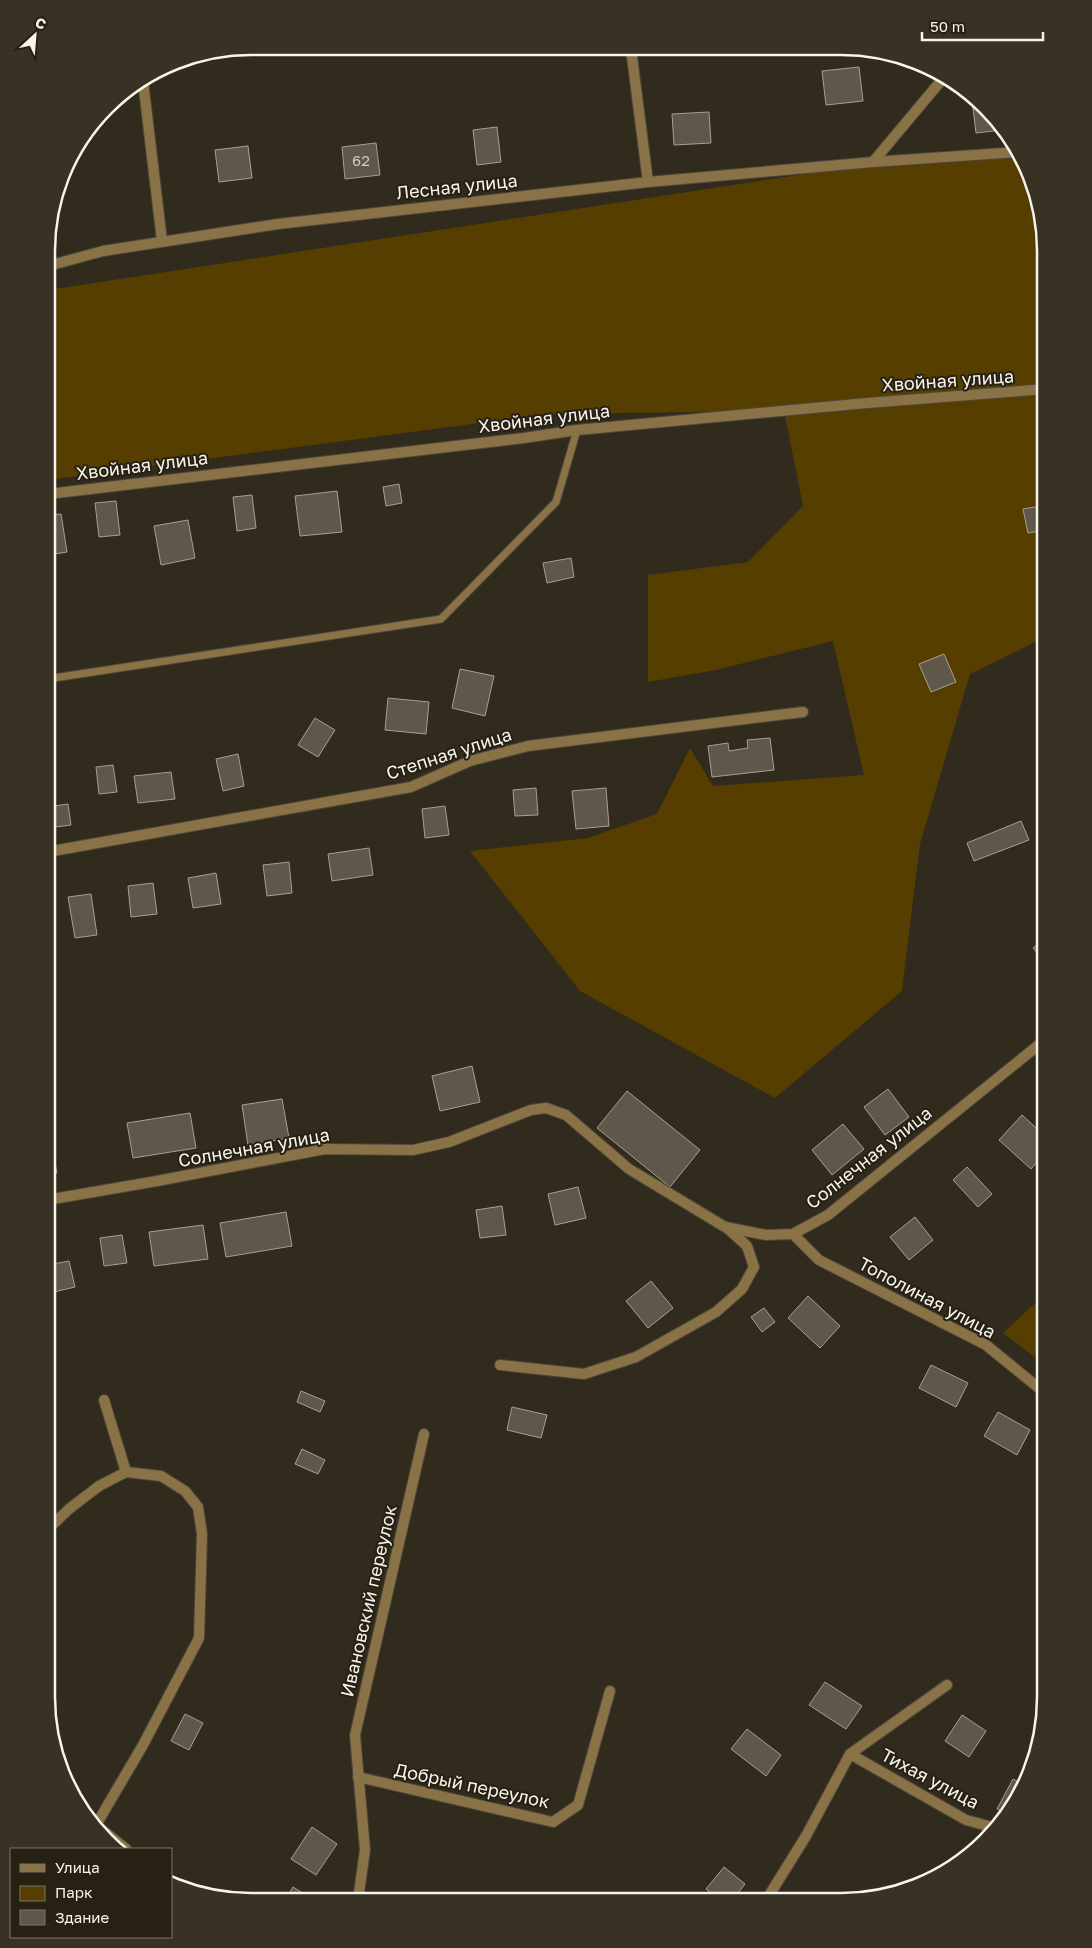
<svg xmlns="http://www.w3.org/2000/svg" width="1092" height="1948" viewBox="0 0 1092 1948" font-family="'Golos Text',sans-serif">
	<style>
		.green { fill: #563e00 }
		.building { fill: #5f5749; stroke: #a89f90 }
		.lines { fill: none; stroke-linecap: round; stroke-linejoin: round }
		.service-casing { stroke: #4d473b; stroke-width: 9 }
		.minor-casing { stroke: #4d473b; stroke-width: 12 }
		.service { stroke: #897246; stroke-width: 7 }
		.minor { stroke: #897246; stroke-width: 10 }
		.labels { text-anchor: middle; stroke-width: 4; stroke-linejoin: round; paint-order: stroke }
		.number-label { font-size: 15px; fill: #d2cdc2 }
		.street-label { font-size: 18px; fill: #f8f4eb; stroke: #272114 }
		.rim { fill: none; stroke: #f8f4eb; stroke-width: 2.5 }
	</style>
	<rect width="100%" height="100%" fill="#312b1e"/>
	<g class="green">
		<polygon points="903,159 1022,159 1035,185 1046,251 1046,429 1042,433 1046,438 1046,637 970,674 920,844 902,991 775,1098 580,991 470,851 588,838 657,814 690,748 713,786 864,775 833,641 716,670 648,682 648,575 748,562 803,506 784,411 547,414 48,480 48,290"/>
		<polygon points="1045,1294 1045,1365 1003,1333"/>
	</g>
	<g class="building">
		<polygon points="859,67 863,101 826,105 822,71"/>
		<polygon points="977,99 1001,126 1002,130 976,133 972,100"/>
		<polygon points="709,112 711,143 674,145 672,114"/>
		<polygon points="497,127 501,162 477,165 473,130"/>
		<polygon points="376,143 380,175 345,179 342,147"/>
		<polygon points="248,146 252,178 219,182 215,150"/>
		<polygon points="399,484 402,503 386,506 383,487"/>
		<polygon points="337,491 342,532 300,536 295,496"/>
		<polygon points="252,495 256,528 237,531 233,497"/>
		<polygon points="116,501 120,535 99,537 95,503"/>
		<polygon points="1046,505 1046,530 1028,533 1023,509"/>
		<polygon points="61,514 67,552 48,555 48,515"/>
		<polygon points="188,520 195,558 161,565 154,526"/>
		<polygon points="571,558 574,577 547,583 543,563"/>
		<polygon points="944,654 956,682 931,692 919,664"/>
		<polygon points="460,669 494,676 485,716 452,708"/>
		<polygon points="388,698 429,702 426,734 385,730"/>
		<polygon points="315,718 335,730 318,757 298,745"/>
		<polygon points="770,738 774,770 712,777 708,746 728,743 729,751 748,748 747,740"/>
		<polygon points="238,754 244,786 223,791 216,759"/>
		<polygon points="113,765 117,792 99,794 96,767"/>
		<polygon points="171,772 175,799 138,803 134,776"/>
		<polygon points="536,788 538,815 515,816 513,790"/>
		<polygon points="606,788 609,826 576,829 572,791"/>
		<polygon points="68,804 71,825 47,828 47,807"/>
		<polygon points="445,806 449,835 425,838 422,809"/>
		<polygon points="1021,821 1029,840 974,861 967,843"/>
		<polygon points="369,848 373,875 332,881 328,854"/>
		<polygon points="289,862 292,893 267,896 263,865"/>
		<polygon points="216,873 221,904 193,908 188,878"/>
		<polygon points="153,883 157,914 131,917 128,886"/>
		<polygon points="91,894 97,935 75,938 68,897"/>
		<polygon points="1046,938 1046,963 1033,948"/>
		<polygon points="472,1066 480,1102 440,1111 432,1076"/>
		<polygon points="888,1089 909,1117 885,1135 864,1107"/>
		<polygon points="627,1091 700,1150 670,1187 597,1128"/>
		<polygon points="282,1099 289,1138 248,1145 242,1105"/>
		<polygon points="190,1113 196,1148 133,1158 127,1123"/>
		<polygon points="1022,1115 1045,1136 1045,1152 1031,1169 999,1140"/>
		<polygon points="843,1124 864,1149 832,1175 812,1150"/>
		<polygon points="51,1144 57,1173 47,1175 47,1145"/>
		<polygon points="967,1167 992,1194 978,1207 953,1180"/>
		<polygon points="578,1187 586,1218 555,1225 548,1194"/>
		<polygon points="502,1206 506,1235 480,1238 476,1210"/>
		<polygon points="286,1212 292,1246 226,1257 220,1223"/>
		<polygon points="915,1217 933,1240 909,1260 890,1237"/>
		<polygon points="203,1225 208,1259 154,1266 149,1232"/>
		<polygon points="122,1235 127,1263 104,1266 100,1238"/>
		<polygon points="69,1261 75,1287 54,1292 48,1265"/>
		<polygon points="651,1281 673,1308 648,1328 626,1301"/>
		<polygon points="808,1296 840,1326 820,1348 788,1318"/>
		<polygon points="764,1308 775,1322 762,1332 751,1317"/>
		<polygon points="931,1365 968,1383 956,1407 919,1388"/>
		<polygon points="301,1391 325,1401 320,1412 297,1402"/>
		<polygon points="512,1407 547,1415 541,1438 507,1430"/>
		<polygon points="998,1412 1030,1430 1017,1455 984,1436"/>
		<polygon points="302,1449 325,1460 318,1474 295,1464"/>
		<polygon points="825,1682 862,1706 846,1729 809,1705"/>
		<polygon points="185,1714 203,1723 189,1750 171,1741"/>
		<polygon points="962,1715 986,1731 969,1757 945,1741"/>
		<polygon points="747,1729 781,1755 766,1776 731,1749"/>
		<polygon points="1013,1779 1024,1785 1008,1814 997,1809"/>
		<polygon points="312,1827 337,1844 316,1875 291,1859"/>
		<polygon points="724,1867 745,1884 732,1901 720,1901 706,1889"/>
		<polygon points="293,1887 314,1900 285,1900"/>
	</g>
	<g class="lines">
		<defs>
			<polyline id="service" points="47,679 441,619 556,502 577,430"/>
			<g id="minor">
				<polyline points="631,49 648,182"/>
				<polyline points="143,81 162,241"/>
				<polyline points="873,162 945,76"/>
				<polyline points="48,266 103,251 278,224 648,182 873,162 1018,152"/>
				<polyline points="48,494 524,438 577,430 867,403 1046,389"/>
				<polyline points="47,852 411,787 470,761 528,746 803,712"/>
				<polyline points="47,1200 157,1181 325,1149 413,1150 449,1142 531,1110 546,1108 566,1115 629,1169 725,1227 766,1235 793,1234 828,1215 1046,1039"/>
				<polyline points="793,1234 819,1260 986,1345 1045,1393"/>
				<polyline points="500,1365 584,1374 636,1357 716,1312 742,1289 754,1267 747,1246 726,1227"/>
				<polyline points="104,1400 126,1472"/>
				<polyline points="46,1531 69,1509 99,1486 126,1472 161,1476 185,1491 198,1507 202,1534 199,1638 143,1745 96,1825"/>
				<polyline points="850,1754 966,1820 996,1828"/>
				<polyline points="358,1777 553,1822 578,1805 610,1691"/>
				<polyline points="89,1822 96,1825 126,1849"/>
				<polyline points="358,1900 365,1850 355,1735 424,1434"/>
				<polyline points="406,1900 408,1900"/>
				<polyline points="765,1902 806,1836 850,1754 947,1685"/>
			</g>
		</defs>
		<use href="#service" class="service-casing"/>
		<use href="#minor" class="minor-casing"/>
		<use href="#service" class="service"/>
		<use href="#minor" class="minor"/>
	</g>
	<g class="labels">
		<g class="number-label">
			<text x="361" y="166">62</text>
		</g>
		<g class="street-label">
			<text transform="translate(457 187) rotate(-6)" y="6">Лесная улица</text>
			<text transform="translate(948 381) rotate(-4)" y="6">Хвойная улица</text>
			<text transform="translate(544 419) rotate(-7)" y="6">Хвойная улица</text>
			<text transform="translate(142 466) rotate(-7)" y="6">Хвойная улица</text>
			<text transform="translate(449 754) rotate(-18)" y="6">Степная улица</text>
			<text transform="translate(254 1148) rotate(-10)" y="6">Солнечная улица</text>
			<text transform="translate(869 1158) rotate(-38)" y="6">Солнечная улица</text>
			<text transform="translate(927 1298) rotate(28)" y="6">Тополиная улица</text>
			<text transform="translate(369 1601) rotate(-77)" y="6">Ивановский переулок</text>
			<text transform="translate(930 1779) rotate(28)" y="6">Тихая улица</text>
			<text transform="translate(472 1786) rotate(12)" y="6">Добрый переулок</text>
		</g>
	</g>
	<path d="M0 0H1092V1948H0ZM251 55H841A196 196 0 0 1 1037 251V1697A196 196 0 0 1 841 1893H251A196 196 0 0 1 55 1697V251A196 196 0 0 1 251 55Z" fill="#383225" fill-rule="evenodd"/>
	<path class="rim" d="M251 55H841A196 196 0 0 1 1037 251V1697A196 196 0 0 1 841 1893H251A196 196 0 0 1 55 1697V251A196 196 0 0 1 251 55Z"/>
	<rect x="10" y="1848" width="162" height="90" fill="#272114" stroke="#7b756a"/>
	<rect x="20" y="1864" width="25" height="8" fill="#897246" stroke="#7b756a"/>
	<text x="55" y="1873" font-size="15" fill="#f8f4eb">Улица</text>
	<rect x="20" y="1886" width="25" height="15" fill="#563e00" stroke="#7b756a"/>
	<text x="55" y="1898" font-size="15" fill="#f8f4eb">Парк</text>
	<rect x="20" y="1910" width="25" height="15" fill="#5f5749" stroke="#7b756a"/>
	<text x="55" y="1923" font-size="15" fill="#f8f4eb">Здание</text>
	<g transform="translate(35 35) rotate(26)" stroke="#272114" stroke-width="4" paint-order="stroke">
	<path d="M0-4L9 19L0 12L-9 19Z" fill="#f8f4eb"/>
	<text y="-8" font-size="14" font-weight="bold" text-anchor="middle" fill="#f8f4eb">С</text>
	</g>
	<path d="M922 32v8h121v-8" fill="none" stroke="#f8f4eb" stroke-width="2.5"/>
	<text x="930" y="32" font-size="15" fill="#f8f4eb" stroke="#272114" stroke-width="4" paint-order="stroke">50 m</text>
</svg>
